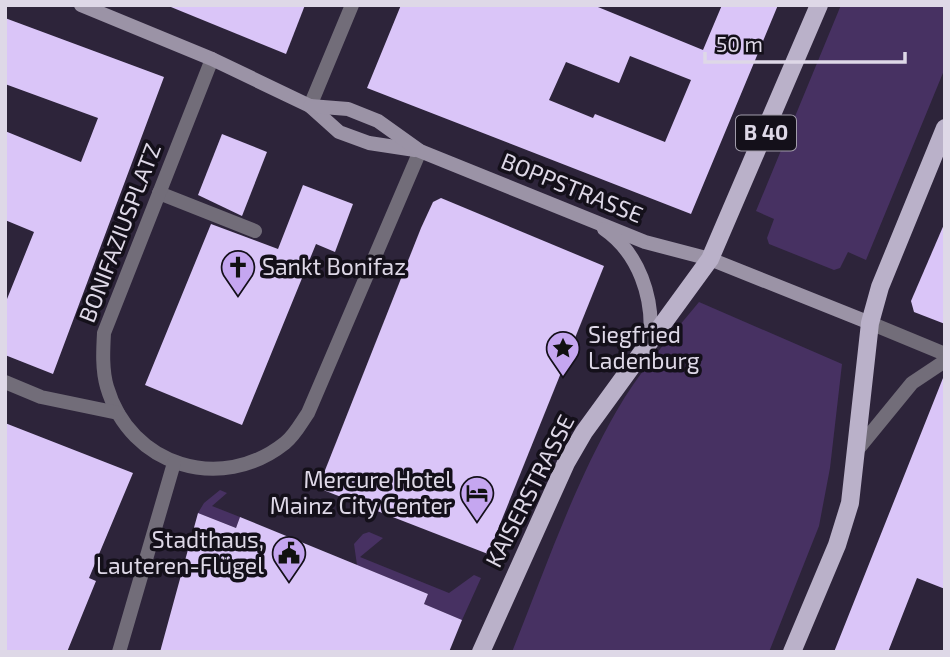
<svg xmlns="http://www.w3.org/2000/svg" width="950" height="657" viewBox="0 0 950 657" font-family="'Exo 2',sans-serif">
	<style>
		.green { fill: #473162 }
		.building { fill: #dac5f8; fill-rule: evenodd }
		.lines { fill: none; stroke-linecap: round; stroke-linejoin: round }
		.lane { stroke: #726d79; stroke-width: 14 }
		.street { stroke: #726d79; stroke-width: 14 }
		.secondary { stroke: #9b93a6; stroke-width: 14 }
		.primary { stroke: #bab1c9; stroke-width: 18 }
		.labels { text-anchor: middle; stroke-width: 7; stroke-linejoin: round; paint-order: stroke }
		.shield { fill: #14101a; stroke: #a19caa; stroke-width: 2 }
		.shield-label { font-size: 21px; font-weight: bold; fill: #ded8e7 }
		.street-label { font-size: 23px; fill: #ded8e7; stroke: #14101a }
		.poi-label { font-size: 23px; fill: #ded8e7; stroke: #14101a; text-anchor: start }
	</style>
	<rect width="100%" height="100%" fill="#2d243a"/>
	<g class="green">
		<polygon points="841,5 945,5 945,68 866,260 848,252 840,268 834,270 769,244 767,238 774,219 756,211"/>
		<path d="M 699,302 L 842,364 L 830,468 L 819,526 L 769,652 L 512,652 C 544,572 573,487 616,412 C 638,373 670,337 699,302 Z"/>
		<polygon points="220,490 227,493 212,506 240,517 236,528 198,513 204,503"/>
		<polygon points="369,532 383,538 360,557 449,593 474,575 481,578 462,620 424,604 428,594 357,565 354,544 363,534"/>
	</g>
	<g class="building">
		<polygon points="166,5 305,5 286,54"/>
		<path d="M 401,5 L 593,5 L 703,50 L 722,5 L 778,5 L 691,214 L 367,88 ZM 630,56 L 691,80 L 665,142 L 595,114 L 593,118 L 549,100 L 566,62 L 619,83 Z"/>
		<polygon points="5,18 164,77 53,374 5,355 5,304 34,232 5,220 5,131 81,162 98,118 5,84"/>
		<polygon points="222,134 267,152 242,216 198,195"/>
		<polygon points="303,185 353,204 335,252 316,244 242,425 145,385 211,224 278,249"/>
		<polygon points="441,198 604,266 488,554 318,488 421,228 433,202"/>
		<polygon points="945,222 945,324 914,312 911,301"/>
		<polygon points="945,373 945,589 917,578 888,652 834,652"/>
		<polygon points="5,423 133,473 89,578 96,581 67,652 5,652"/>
		<polygon points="198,513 236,528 240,517 428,594 424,604 462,620 449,652 160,652"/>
	</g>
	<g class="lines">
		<polyline class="lane" points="159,193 255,231"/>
		<g class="street">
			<path d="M 212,59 L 104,333 C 103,351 102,370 107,387 C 130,466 221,494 285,443 C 295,435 301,423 308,413 L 420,151"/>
			<polyline points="310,106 352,5"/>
			<polyline points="870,323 945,354"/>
			<polyline points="5,382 41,397 118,413"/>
			<polyline points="858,449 912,383 945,361"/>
			<polyline points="119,652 174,463"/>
		</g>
		<g class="secondary">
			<polyline points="81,5 212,59 310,106 339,132 369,143 415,150"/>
			<polyline points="310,106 348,109 378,121 420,151 645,242 710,259 870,323"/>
			<path d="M 604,229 C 639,253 654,298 650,339"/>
		</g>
		<g class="primary">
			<polyline points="481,652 566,463 584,432 710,259 819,5"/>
			<polyline points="792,652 837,545 850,503 870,323 880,287 945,128"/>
		</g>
	</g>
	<defs>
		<symbol id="church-pin" viewBox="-11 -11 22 30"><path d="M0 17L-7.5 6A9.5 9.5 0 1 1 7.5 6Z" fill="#c5a6f0" stroke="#14101a"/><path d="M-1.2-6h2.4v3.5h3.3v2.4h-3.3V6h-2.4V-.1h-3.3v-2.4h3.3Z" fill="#111"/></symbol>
		<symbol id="sight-pin" viewBox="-11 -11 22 30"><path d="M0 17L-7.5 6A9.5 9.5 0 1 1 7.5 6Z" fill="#c5a6f0" stroke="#14101a"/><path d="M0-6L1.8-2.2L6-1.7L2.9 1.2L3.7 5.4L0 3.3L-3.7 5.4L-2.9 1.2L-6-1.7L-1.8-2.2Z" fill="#111"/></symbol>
		<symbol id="hotel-pin" viewBox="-11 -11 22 30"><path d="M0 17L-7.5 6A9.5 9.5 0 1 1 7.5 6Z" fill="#c5a6f0" stroke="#14101a"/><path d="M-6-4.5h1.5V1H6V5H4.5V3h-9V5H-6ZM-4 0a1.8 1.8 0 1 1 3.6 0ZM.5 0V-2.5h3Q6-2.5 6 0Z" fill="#111"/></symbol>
		<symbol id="civic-pin" viewBox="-11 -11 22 30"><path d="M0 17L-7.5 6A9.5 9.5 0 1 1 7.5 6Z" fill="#c5a6f0" stroke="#14101a"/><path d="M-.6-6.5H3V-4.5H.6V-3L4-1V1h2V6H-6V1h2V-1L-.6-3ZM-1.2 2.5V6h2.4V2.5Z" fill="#111"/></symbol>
	</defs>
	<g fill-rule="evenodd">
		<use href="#church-pin" x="219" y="248" width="38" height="52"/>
		<use href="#sight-pin" x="544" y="329" width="38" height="52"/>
		<use href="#hotel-pin" x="458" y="474" width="38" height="52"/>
		<use href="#civic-pin" x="270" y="534" width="38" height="52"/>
	</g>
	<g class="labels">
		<rect class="shield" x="736" y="115.5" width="60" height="35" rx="5"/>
		<g class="shield-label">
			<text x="766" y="140">B 40</text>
		</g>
		<g class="street-label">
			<text transform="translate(572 188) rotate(22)" y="8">BOPPSTRASSE</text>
			<text transform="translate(120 233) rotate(-69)" y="8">BONIFAZIUSPLATZ</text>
			<text transform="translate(530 491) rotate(-63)" y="8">KAISERSTRASSE</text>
		</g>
		<g class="poi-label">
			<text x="262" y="275">Sankt Bonifaz</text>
			<text x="588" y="343">Siegfried<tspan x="588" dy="26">Ladenburg</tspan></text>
			<text x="452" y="488" text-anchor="end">Mercure Hotel<tspan x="452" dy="26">Mainz City Center</tspan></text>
			<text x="264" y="548" text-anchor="end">Stadthaus,<tspan x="264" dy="26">Lauteren-Flügel</tspan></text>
		</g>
	</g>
	<rect width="950" height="657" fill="none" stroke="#ded8e7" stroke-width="14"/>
	<path d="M705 52v10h200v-10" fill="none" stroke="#ded8e7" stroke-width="3.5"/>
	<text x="716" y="52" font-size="21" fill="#ded8e7" stroke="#14101a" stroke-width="5" paint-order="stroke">50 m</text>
</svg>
